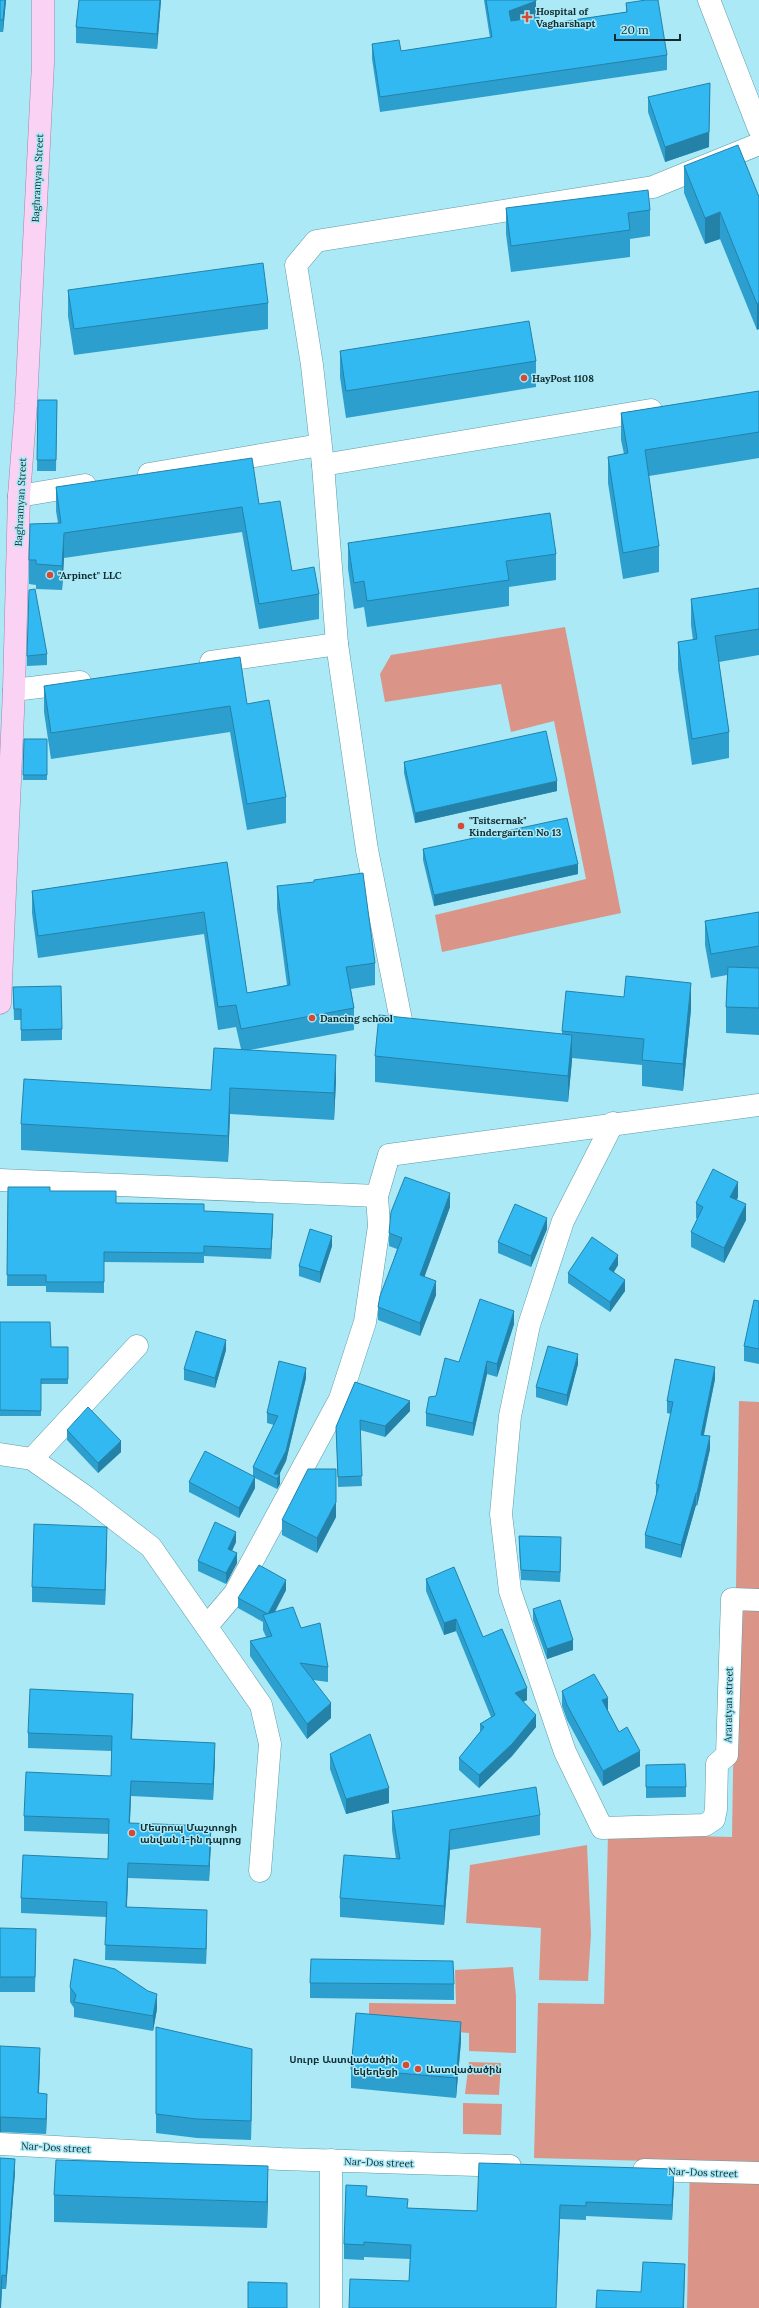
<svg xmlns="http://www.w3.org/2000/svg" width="759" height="2308" viewBox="0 0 759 2308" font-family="Lora,'Noto Sans Armenian',serif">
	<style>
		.green { fill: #db9588 }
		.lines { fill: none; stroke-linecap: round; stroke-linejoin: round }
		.minor-casing { stroke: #5e9ba7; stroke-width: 23 }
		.major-casing { stroke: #a684ab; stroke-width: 23 }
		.minor { stroke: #fff; stroke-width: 22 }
		.major { stroke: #fad2f4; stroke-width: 22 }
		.wall { fill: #2c9fcf }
		.shaded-wall { fill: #2482a9 }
		.building { fill: #33b9f1; stroke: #2482a9 }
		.poi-dot { fill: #d64a35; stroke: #aae9f5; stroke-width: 1.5 }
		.labels { text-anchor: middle; stroke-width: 3; stroke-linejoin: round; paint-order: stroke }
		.poi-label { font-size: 10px; font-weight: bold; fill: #122c31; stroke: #aae9f5; text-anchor: start }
		.street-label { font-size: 10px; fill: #122c31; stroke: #aae9f5 }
	</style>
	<rect width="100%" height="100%" fill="#aae9f5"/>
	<g class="green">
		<polygon points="565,627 621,913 442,952 435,915 586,879 554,721 511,732 501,684 385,702 380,674 391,655"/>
		<polygon points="739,1401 759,1402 759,2308 687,2308 690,2162 534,2158 538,2003 604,2004 608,1834 732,1837"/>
		<polygon points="587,1845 591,1934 588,1981 539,1980 541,1928 466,1923 470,1865"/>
		<polygon points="513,1967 516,1996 516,2053 469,2051 469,2033 369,2024 369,2003 456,2004 455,1970"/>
		<polygon points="469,2062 501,2063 499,2095 465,2094"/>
		<polygon points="463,2103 502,2104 501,2135 463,2134"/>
	</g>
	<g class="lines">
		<defs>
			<g id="minor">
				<polyline points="709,0 759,129"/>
				<polyline points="323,465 651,410"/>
				<polyline points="149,474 320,445"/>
				<polyline points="19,496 85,485"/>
				<polyline points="211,662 337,644"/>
				<polyline points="14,690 80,682"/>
				<polyline points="402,1025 367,850 337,644 323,465 312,365 296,265 316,241 653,187 759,144"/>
				<polyline points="613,1123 563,1221 529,1325 510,1416 501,1514 510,1591 565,1752 602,1828 705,1825 714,1819 716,1809 717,1764 727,1755 732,1599 759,1600"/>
				<polyline points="0,1180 377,1196 389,1155 759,1105"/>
				<polyline points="0,1454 32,1459 86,1497 151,1547 261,1705 270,1744 260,1871"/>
				<polyline points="32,1459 137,1346"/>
				<polyline points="207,1626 235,1593 340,1399 365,1322 379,1226 377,1196"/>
				<polyline points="0,2144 281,2159 510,2166"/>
				<polyline points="331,2160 331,2308"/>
				<polyline points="644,2170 759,2173"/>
			</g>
			<polyline id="major" points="0,1003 14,690 19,496 26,404 43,63 43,0"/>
		</defs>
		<use href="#minor" class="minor-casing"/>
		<use href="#major" class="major-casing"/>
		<use href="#minor" class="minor"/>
		<use href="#major" class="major"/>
	</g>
	<g class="wall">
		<polygon points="0,0 6,0 3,32 0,32"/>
		<polygon points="79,0 161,0 157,49 76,43 76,27"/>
		<polygon points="484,0 536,0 536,16 530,18 540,25 626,12 626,3 667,55 667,70 380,112 372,59 372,44 401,51 490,38"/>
		<polygon points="648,97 709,147 665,162 648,112"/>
		<polygon points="684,166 759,197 757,330 720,239 705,244 684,193"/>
		<polygon points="506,208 650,210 650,236 630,239 630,257 511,272 506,234"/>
		<polygon points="68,290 268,303 268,329 74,355 68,316"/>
		<polygon points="340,351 536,361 536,387 346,418 340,377"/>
		<polygon points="759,391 759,458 649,476 659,546 659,572 623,579 608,483 608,457 624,454 621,440 621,413"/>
		<polygon points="38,400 57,400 56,471 37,471"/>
		<polygon points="56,487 259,504 292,571 319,594 319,619 259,629 242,532 64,558 62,590 36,589 36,585 29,584 29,560 58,523 56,511"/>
		<polygon points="348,543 556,554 556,580 509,587 509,606 367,627 364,607 354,609 348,569"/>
		<polygon points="759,588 759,655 719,662 729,732 729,758 692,765 678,669 678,642 693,640 691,625 691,599"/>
		<polygon points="47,654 47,665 27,666 27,656"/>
		<polygon points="44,686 247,704 286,797 286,823 247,830 230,732 51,759 44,712"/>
		<polygon points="24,739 47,739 47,780 23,780"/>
		<polygon points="404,762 557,791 415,823 404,773"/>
		<polygon points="423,849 578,874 434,906 423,860"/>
		<polygon points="227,862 247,993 287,985 277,909 277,886 375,963 375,985 351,989 354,1008 354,1030 250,1050 336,1081 334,1120 230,1114 228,1162 21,1150 21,1124 211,1090 241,1049 236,1027 218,1030 204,934 38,958 32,913 32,891"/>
		<polygon points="759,912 759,1035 726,1033 726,1007 727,975 711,978 705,945 705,921"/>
		<polygon points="13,987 62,1029 62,1040 21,1041 21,1020 14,1020"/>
		<polygon points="691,1009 683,1091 642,1086 642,1065 572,1058 568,1102 375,1082 375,1056 562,1034 562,1031"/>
		<polygon points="8,1187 50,1191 116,1203 204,1211 273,1224 271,1259 204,1256 204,1263 104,1262 104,1293 46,1292 46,1286 7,1286"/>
		<polygon points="738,1197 737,1200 746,1220 724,1263 691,1247 691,1232 697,1219 696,1218 696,1203"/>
		<polygon points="450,1207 424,1277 436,1295 420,1336 378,1320 378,1307 397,1249 389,1246 389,1233"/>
		<polygon points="547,1229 531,1267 498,1253 498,1242"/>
		<polygon points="332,1246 320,1283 299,1276 299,1266"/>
		<polygon points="618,1265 614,1272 625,1291 610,1312 568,1283 568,1273"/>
		<polygon points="759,1301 759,1364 744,1361 744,1346"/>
		<polygon points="0,1322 51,1347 68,1347 68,1384 41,1384 41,1416 0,1416"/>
		<polygon points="514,1324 497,1377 487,1374 473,1436 426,1426 426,1413 459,1362"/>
		<polygon points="226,1350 215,1388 184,1380 184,1369"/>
		<polygon points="578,1364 567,1406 536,1397 536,1387"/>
		<polygon points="306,1378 286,1461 279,1474 280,1484 277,1489 255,1478 255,1488 239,1518 189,1492 189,1482 253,1476 253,1467 274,1425 267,1423 267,1413"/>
		<polygon points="715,1379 704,1435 710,1449 697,1506 696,1505 681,1558 645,1548 645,1535 656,1497 656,1484 671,1414 667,1413 667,1401"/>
		<polygon points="355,1382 410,1411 385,1437 360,1430 362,1486 338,1487 336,1427"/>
		<polygon points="67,1430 121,1452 98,1473 67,1440"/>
		<polygon points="336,1517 317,1553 282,1535 282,1520"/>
		<polygon points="519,1536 561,1548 560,1582 521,1580 519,1546"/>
		<polygon points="107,1542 105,1605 32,1602 32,1587"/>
		<polygon points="236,1542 232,1551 237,1563 226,1584 198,1571 198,1561"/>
		<polygon points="426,1579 483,1637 527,1700 523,1702 536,1727 512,1756 479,1788 459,1770 459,1758 480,1732 480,1724 491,1717 456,1631 444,1635 426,1591"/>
		<polygon points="286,1590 275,1612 301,1628 328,1667 328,1682 313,1680 331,1718 307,1739 250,1656 250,1641 266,1637 263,1630 263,1622 238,1608 238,1598"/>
		<polygon points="533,1609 573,1650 547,1659 533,1620"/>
		<polygon points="562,1691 608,1711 619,1732 640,1766 603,1786 567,1720 562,1706"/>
		<polygon points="133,1709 132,1739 215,1758 213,1800 131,1796 130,1823 211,1841 209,1881 128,1878 127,1907 207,1925 206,1964 105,1960 106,1917 21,1913 21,1898 108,1859 109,1834 24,1831 24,1816 111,1776 112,1751 28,1748 28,1733"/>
		<polygon points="330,1754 389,1803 346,1814 330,1769"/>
		<polygon points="646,1765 686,1787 686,1797 646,1798"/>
		<polygon points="392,1811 540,1815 540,1835 450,1850 444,1925 340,1917 340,1898 396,1859 392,1830"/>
		<polygon points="0,1928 36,1944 35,1992 0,1992"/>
		<polygon points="310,1983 454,1984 454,2000 310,1998"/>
		<polygon points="70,1987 157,2009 153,2031 74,2017 74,2008 70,2002"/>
		<polygon points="156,2027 252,2068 251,2140 197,2138 156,2133"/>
		<polygon points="461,2041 456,2098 351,2088 351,2069"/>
		<polygon points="0,2046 40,2063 39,2093 47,2109 46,2134 0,2132"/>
		<polygon points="0,2158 15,2172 6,2289 2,2289 1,2308 0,2308"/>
		<polygon points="674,2183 672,2220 586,2216 586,2220 560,2219 556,2308 349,2308 409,2281 410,2259 364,2257 364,2260 344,2259 344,2244 367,2196 408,2208 477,2211"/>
		<polygon points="268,2192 267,2228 54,2222 54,2195"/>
	</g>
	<g class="shaded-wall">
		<polygon points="5,0 6,0 3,32 3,20"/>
		<polygon points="160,0 161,0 157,49 157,34"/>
		<polygon points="536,1 536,16 509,26 509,11"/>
		<polygon points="710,83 709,147 665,162 665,147"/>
		<polygon points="720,212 720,239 705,244 705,218"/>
		<polygon points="759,303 759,329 757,330 757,304"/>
		<polygon points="64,533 64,558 62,590 62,566"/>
		<polygon points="557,781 557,791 415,823 415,813"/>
		<polygon points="578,864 578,874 434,906 434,895"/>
		<polygon points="691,983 691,1009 683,1091 683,1064"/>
		<polygon points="572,1035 572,1061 568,1102 568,1076"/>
		<polygon points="336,1055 336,1081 334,1120 334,1093"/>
		<polygon points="230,1088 230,1114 228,1162 228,1136"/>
		<polygon points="738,1182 738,1197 730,1212 730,1197"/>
		<polygon points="450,1193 450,1207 420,1289 420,1275"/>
		<polygon points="746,1204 746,1220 724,1263 724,1248"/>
		<polygon points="273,1214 273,1224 271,1259 271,1249"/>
		<polygon points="547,1218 547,1229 531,1267 531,1256"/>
		<polygon points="332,1236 332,1246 320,1283 320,1272"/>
		<polygon points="618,1255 618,1265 609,1279 609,1269"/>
		<polygon points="625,1280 625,1291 610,1312 610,1302"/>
		<polygon points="436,1281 436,1295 420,1336 420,1323"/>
		<polygon points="514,1311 514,1324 497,1377 497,1364"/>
		<polygon points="226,1340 226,1350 215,1388 215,1378"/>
		<polygon points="578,1354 578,1364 567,1406 567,1395"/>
		<polygon points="487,1361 487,1374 473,1436 473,1423"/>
		<polygon points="715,1367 715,1379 701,1447 701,1435"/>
		<polygon points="306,1368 306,1378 286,1461 277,1479 274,1474"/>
		<polygon points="410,1401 410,1411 385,1437 385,1426"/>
		<polygon points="710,1436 710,1449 697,1506 697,1493"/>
		<polygon points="121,1441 121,1452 98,1473 98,1463"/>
		<polygon points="280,1474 280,1484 277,1489 277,1479"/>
		<polygon points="255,1477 255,1488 239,1518 239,1508"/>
		<polygon points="696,1493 696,1505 681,1558 681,1545"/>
		<polygon points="336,1502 336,1517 317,1553 317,1538"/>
		<polygon points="107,1527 107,1542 105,1605 105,1590"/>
		<polygon points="236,1532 236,1542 228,1559 228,1549"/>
		<polygon points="561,1537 561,1548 560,1582 560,1572"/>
		<polygon points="237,1553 237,1563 226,1584 226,1573"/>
		<polygon points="286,1580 286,1590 268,1624 268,1614"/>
		<polygon points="456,1619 456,1631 444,1635 444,1623"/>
		<polygon points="573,1640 573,1650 547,1659 547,1649"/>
		<polygon points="527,1688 527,1700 515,1705 515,1693"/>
		<polygon points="133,1694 133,1709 131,1754 131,1739"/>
		<polygon points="608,1698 608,1713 602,1700"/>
		<polygon points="331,1703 331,1718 307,1739 307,1724"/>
		<polygon points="536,1715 536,1727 512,1756 479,1788 479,1775"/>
		<polygon points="215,1743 215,1758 213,1800 213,1784"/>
		<polygon points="640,1751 640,1766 603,1786 603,1771"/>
		<polygon points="131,1781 131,1796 129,1838 129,1823"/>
		<polygon points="389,1788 389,1803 346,1814 346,1799"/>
		<polygon points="211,1826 211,1841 209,1881 209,1866"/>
		<polygon points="450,1830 450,1850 444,1925 444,1906"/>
		<polygon points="128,1863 128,1878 126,1922 126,1907"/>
		<polygon points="207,1910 207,1925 206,1964 206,1949"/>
		<polygon points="157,1994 157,2009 153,2031 153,2016"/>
		<polygon points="461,2022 461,2041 456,2098 456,2078"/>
		<polygon points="40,2048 40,2063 38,2109 38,2093"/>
		<polygon points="252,2049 252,2068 251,2140 251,2121"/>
		<polygon points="47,2094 47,2109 46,2134 46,2119"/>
		<polygon points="1,2116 1,2132 0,2132 0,2117"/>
		<polygon points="15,2159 15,2172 6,2289 6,2276"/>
		<polygon points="268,2166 268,2192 267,2228 267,2202"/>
		<polygon points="674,2169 674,2183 672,2220 672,2205"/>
		<polygon points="560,2205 560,2219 556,2308"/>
		<polygon points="685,2264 684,2308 683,2308"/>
		<polygon points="2,2275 1,2308 0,2308"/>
	</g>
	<g class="building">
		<polygon points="0,0 5,0 3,20 0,20"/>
		<polygon points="79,0 160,0 157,34 76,27"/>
		<polygon points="486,0 536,0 536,1 509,11 511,21 539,17 540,25 627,12 626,3 646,0 658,0 667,55 380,97 372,44 399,40 401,51 492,37"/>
		<polygon points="710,83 709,132 665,147 648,97"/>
		<polygon points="738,145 759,197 759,303 757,304 720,212 705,218 684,166"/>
		<polygon points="648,190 650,210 628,213 630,230 511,246 506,208"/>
		<polygon points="263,263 268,303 74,329 68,290"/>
		<polygon points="529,321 536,361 346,391 340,351"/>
		<polygon points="759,391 759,432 645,450 659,546 623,553 608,457 628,453 621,413"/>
		<polygon points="38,400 57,400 56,460 37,460"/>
		<polygon points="252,458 259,504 280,501 292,571 314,567 319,594 259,604 242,507 64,533 62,566 36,564 36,560 29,560 30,524 61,523 56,487"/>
		<polygon points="550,513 556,554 506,561 509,580 367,601 364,581 354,583 348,543"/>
		<polygon points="759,588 759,629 715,636 729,732 692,739 678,642 697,639 691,599"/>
		<polygon points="35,589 47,654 27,656 29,590"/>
		<polygon points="240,657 247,704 269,700 286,797 247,804 230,706 51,733 44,686"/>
		<polygon points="546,731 557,781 415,813 404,762"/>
		<polygon points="24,739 47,739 47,775 23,775"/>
		<polygon points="567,818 578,864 434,895 423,849"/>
		<polygon points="227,862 247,993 290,985 277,886 314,882 314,880 363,873 375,963 346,967 354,1008 241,1029 236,1005 218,1007 204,912 38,936 32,891"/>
		<polygon points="759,912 759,946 711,954 705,921"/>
		<polygon points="728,967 759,968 759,1008 726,1007"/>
		<polygon points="626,976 691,983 683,1064 642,1060 644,1039 562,1031 566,991 624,997"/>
		<polygon points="61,986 62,1029 21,1030 21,1009 14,1009 13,987"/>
		<polygon points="379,1015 572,1035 568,1076 375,1056"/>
		<polygon points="214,1048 336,1055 334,1093 230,1088 228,1136 21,1124 24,1079 211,1090"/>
		<polygon points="713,1169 738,1182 730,1197 746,1204 724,1248 691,1232 703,1207 696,1203"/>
		<polygon points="405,1177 450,1193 420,1275 436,1281 420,1323 378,1307 380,1296 402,1238 389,1233 391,1212"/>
		<polygon points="8,1187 50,1187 50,1191 116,1191 116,1203 204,1204 204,1211 273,1214 271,1249 204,1246 204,1253 104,1252 104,1282 46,1282 46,1275 7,1275"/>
		<polygon points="515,1204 547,1218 531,1256 498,1242"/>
		<polygon points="310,1229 332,1236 320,1272 299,1266"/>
		<polygon points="592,1237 618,1255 609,1269 625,1280 610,1302 568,1273"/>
		<polygon points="480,1299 514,1311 497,1364 487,1361 473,1423 426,1413 429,1397 436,1396 445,1358 459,1362"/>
		<polygon points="754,1300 759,1301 759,1349 744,1346"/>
		<polygon points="0,1322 50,1322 51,1347 68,1347 68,1379 41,1379 41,1411 0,1410"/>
		<polygon points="196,1331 226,1340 215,1378 184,1369"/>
		<polygon points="548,1346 578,1354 567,1395 536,1387"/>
		<polygon points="675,1359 715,1367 701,1435 710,1436 697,1493 696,1493 681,1545 645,1535 659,1485 656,1484 673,1402 667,1401"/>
		<polygon points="279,1361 306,1368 286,1451 274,1474 280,1474 277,1479 253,1467 278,1416 267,1413"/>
		<polygon points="355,1382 410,1401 385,1426 360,1420 362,1476 338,1477 336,1427"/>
		<polygon points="88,1407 121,1441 98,1463 67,1430"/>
		<polygon points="205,1451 255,1477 239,1508 189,1482"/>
		<polygon points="308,1469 336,1469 336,1502 317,1538 282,1520"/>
		<polygon points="215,1522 236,1532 228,1549 237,1553 226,1573 198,1561"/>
		<polygon points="34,1524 107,1527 105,1590 32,1587"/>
		<polygon points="519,1536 561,1537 560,1572 521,1570"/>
		<polygon points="259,1565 286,1580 268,1614 238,1598"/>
		<polygon points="454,1567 483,1637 502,1629 527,1688 515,1693 536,1715 512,1744 479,1775 459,1758 484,1727 480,1724 495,1715 456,1619 444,1623 426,1579"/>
		<polygon points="560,1600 573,1640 547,1649 533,1609"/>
		<polygon points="293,1607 301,1628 320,1623 328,1667 300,1663 331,1703 307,1724 250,1641 272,1636 263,1615"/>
		<polygon points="594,1674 608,1698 602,1700 619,1732 627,1727 640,1751 603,1771 567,1705 562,1691"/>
		<polygon points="30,1689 133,1694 131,1739 215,1743 213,1784 131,1781 129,1823 211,1826 209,1866 128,1863 126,1907 207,1910 206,1949 105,1945 107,1902 21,1898 23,1855 108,1859 109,1819 24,1816 26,1772 111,1776 112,1736 28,1733"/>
		<polygon points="370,1734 389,1788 346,1799 330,1754"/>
		<polygon points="685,1764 686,1787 646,1787 646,1765"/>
		<polygon points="536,1787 540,1815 450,1830 444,1906 340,1898 344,1855 400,1859 392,1811"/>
		<polygon points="0,1928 36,1929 35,1977 0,1977"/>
		<polygon points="74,1959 115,1969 148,1991 157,1994 153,2016 74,2002 76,1995 70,1987"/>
		<polygon points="311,1959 453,1961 454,1984 310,1983"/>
		<polygon points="356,2013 461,2022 456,2078 351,2069"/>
		<polygon points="156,2027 252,2049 251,2121 197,2119 156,2114"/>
		<polygon points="0,2046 40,2048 38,2093 47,2094 46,2119 0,2117"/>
		<polygon points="0,2158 15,2159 6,2276 2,2275 0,2308"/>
		<polygon points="56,2160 268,2166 267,2202 54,2195"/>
		<polygon points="479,2163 674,2169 672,2205 586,2202 586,2206 560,2205 556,2308 349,2308 350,2279 409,2281 411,2245 364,2242 364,2245 344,2244 346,2185 367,2186 366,2196 408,2199 407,2208 477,2211"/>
		<polygon points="643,2262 685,2264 683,2308 596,2308 597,2290 641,2292"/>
		<polygon points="248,2282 287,2283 287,2308 248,2308"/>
	</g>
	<g class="poi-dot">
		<path d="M525 11h4v4h4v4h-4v4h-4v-4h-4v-4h4z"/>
		<circle cx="524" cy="378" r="4"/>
		<circle cx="50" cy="575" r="4"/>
		<circle cx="461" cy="826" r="4"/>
		<circle cx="312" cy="1018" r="4"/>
		<circle cx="132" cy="1833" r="4"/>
		<circle cx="406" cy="2065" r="4"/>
		<circle cx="418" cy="2069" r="4"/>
	</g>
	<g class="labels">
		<g class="poi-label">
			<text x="536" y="15">Hospital of<tspan x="536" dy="12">Vagharshapt</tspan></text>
			<text x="532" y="382">HayPost 1108</text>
			<text x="58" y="579">"Arpinet" LLC</text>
			<text x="469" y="824">"Tsitsernak"<tspan x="469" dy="12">Kindergarten No 13</tspan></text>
			<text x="320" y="1022">Dancing school</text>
			<text x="140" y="1831">Մեսրոպ Մաշտոցի<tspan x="140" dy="12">անվան 1-ին դպրոց</tspan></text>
			<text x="398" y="2063" text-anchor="end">Սուրբ Աստվածածին<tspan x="398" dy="12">եկեղեցի</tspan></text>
			<text x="426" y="2073">Աստվածածին</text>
		</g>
		<g class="street-label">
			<text transform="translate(37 178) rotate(-87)" y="4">Baghramyan Street</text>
			<text transform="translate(20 502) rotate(-87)" y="4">Baghramyan Street</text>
			<text transform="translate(728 1705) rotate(-89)" y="4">Araratyan street</text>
			<text transform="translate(56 2147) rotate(3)" y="4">Nar-Dos street</text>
			<text transform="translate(379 2162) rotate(2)" y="4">Nar-Dos street</text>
			<text transform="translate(703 2172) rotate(2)" y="4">Nar-Dos street</text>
		</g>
	</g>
	<path d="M615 34v6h65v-6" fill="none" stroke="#122c31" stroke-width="2"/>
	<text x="621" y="34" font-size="12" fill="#122c31" stroke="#aae9f5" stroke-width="3" paint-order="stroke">20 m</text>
</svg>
